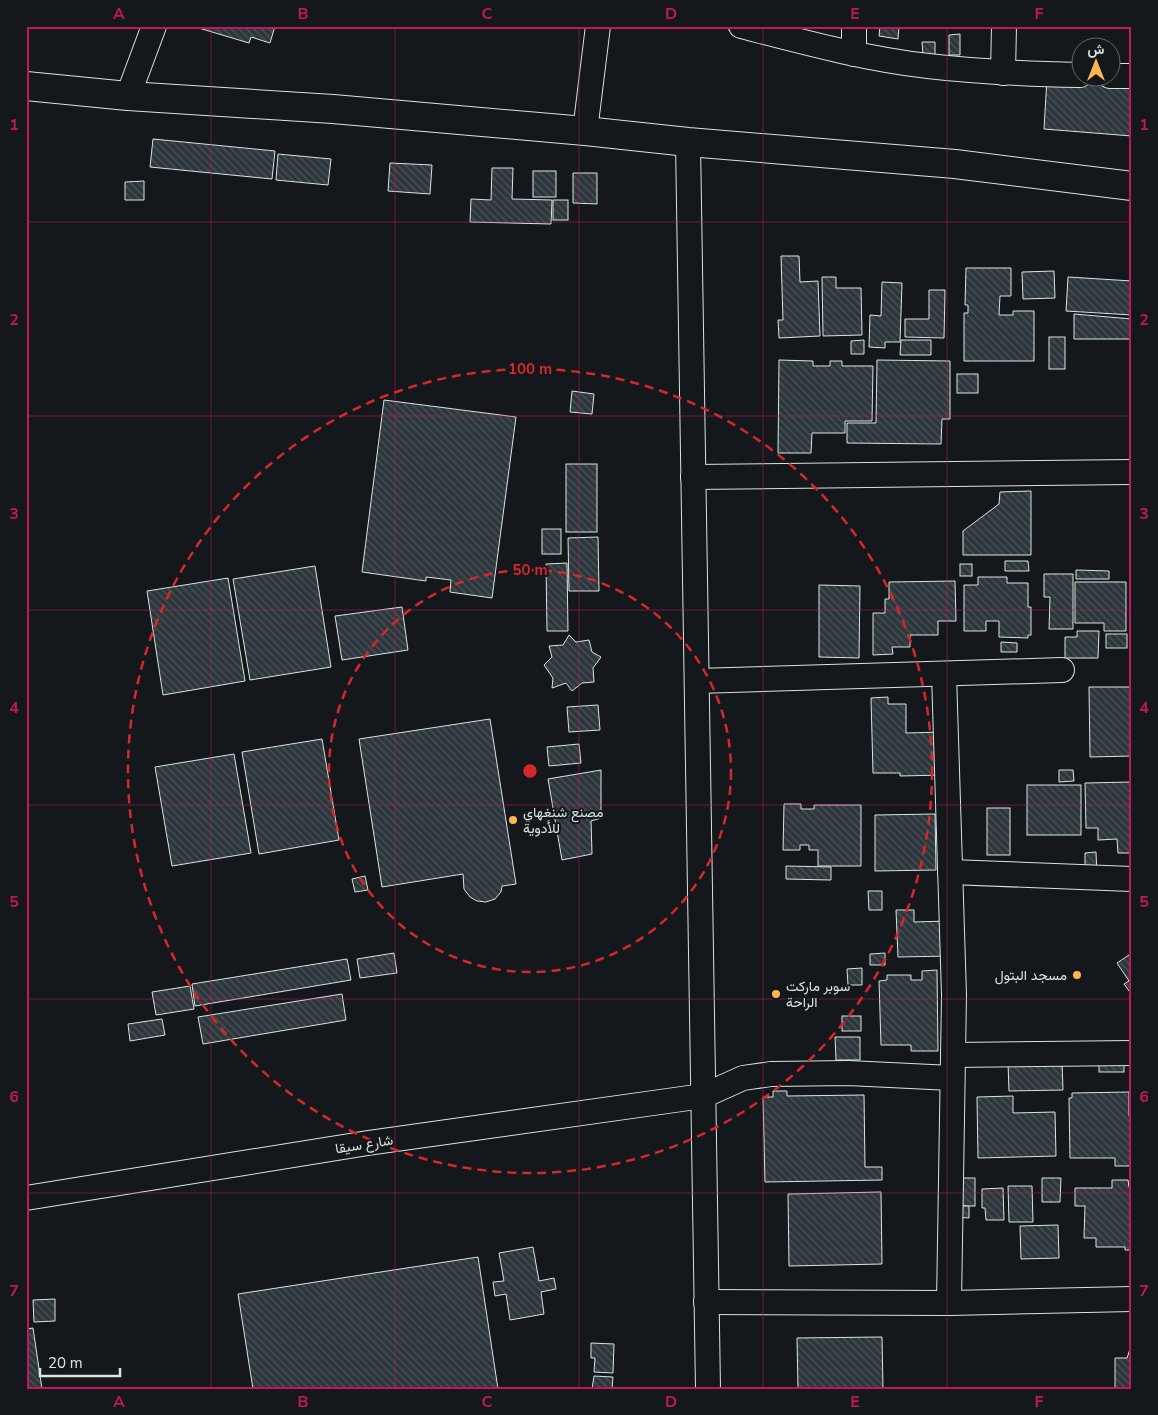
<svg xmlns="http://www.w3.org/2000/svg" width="1158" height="1415" viewBox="0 0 1158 1415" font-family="'Nunito Sans',Vazirmatn,sans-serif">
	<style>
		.building { fill: url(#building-back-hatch); stroke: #d8e6dc }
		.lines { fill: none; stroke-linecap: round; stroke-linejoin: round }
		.street-casing { stroke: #d8e6dc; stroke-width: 26 }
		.secondary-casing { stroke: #d8e6dc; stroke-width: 30 }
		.street { stroke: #14181c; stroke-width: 24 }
		.secondary { stroke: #14181c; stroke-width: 28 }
		.grid { fill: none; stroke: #c2185b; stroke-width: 1; stroke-opacity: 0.55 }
		.ring { fill: none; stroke: #d62828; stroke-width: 2.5; stroke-dasharray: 9 6 }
		.poi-dot { fill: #ffb74d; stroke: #14181c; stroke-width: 2 }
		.labels { text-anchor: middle; stroke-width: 4; stroke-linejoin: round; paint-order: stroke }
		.poi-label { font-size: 14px; fill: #d8e6dc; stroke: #14181c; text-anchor: start }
		.street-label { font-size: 14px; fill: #d8e6dc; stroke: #14181c }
		.centre { fill: #d62828; stroke: #14181c; stroke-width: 2.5 }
		.ring-label { font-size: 15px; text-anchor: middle; font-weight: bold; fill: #d62828; stroke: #14181c; stroke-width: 4; stroke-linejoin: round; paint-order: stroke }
		.neatline { fill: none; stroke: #c2185b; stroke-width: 2 }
		.grid-label { font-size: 16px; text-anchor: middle; font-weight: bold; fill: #c2185b }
	</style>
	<defs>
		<pattern id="building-back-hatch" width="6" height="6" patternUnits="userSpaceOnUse" patternTransform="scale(1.25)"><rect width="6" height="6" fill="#2c363c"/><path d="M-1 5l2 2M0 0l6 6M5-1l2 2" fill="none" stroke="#4a5358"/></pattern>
	</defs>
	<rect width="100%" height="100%" fill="#14181c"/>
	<g class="building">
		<polygon points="192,26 275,26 270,43 251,37 249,43"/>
		<polygon points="880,26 899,26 898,39 879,36"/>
		<polygon points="960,34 960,55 949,55 949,35"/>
		<polygon points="922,42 935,42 935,55 923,55"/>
		<polygon points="1047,78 1132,84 1132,136 1044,129"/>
		<polygon points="153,139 275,151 272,179 150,167"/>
		<polygon points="278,154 331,159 328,185 276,180"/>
		<polygon points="390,163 432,165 430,194 388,191"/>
		<polygon points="492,168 513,168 512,199 552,200 551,224 470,222 471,199 491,200"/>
		<rect x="533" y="171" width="23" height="26"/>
		<polygon points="573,173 597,173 597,204 573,203"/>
		<polygon points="144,181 144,200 125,200 125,182"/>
		<rect x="553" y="200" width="15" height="20"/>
		<polygon points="781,256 799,256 800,282 818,281 820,336 779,338 778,320 783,320"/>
		<polygon points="966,268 1011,268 1011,296 1000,296 999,315 1013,315 1013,311 1034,311 1034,361 964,361 964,313 968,313 968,305 965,305"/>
		<polygon points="1054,271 1055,298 1023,299 1022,272"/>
		<polygon points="822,277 836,277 836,288 861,288 862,335 823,336"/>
		<polygon points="1068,277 1132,281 1132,315 1066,311"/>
		<polygon points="882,282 902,283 900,342 885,342 885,348 869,347 870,315 881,316"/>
		<polygon points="929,290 945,290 944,338 905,337 905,319 929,319"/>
		<polygon points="1074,314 1132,319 1132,339 1074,339"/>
		<rect x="1049" y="337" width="16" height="32"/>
		<polygon points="864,340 864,354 851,354 851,341"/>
		<polygon points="901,340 931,340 931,355 900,355"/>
		<polygon points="779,360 813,361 813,366 830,366 830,361 842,361 842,366 873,366 872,421 845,421 845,433 812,433 811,453 778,453"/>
		<polygon points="877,360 950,361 950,419 942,419 941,444 847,443 847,423 876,423"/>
		<rect x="957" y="374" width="21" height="19"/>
		<polygon points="572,391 594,394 592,414 570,412"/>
		<polygon points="384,400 516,417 492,598 450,592 451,580 426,577 426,581 362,572"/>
		<rect x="566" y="464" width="31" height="68"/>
		<polygon points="1031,491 1031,555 963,555 963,531 999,504 1000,492"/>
		<rect x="542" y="529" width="19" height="25"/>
		<polygon points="598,537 599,591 569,591 568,538"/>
		<polygon points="1005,561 1028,561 1029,571 1005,571"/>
		<polygon points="567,563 568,631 547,631 546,564"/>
		<rect x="960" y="564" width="12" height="12"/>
		<polygon points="315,566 331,667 250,680 233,579"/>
		<polygon points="1076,570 1109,571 1109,579 1076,579"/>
		<polygon points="1044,574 1073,574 1073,629 1049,629 1050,597 1044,597"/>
		<polygon points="978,577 1007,577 1007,583 1028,583 1028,607 1031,607 1031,635 1028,635 1028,638 999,637 999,621 986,621 986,631 964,631 964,585 978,585"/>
		<polygon points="228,578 245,681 163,695 147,591"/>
		<polygon points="955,581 956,621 938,621 938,635 910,635 910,647 892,647 893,654 873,655 873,613 885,613 885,599 889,599 889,582"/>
		<polygon points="1075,582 1126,582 1126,631 1104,631 1104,623 1075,623"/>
		<polygon points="819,585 860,586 859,658 819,657"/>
		<polygon points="402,607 408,650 342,660 335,616"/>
		<polygon points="1077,631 1099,631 1098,658 1065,658 1065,637 1077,637"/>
		<rect x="1106" y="634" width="21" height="14"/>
		<polygon points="569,635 576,642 589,640 592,652 601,657 593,668 594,682 582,683 572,691 566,683 552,688 553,678 544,665 552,657 549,646 563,645"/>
		<polygon points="1001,642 1017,643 1017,652 1001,652"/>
		<polygon points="1089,687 1132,687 1132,756 1090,757"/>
		<polygon points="888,697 888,704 906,704 906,733 944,732 945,775 900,776 900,773 873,773 871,698"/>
		<polygon points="598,705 600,730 569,732 567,707"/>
		<polygon points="490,719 516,884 502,886 501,892 495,899 486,902 477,901 470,897 464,889 463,874 382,887 359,739"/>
		<polygon points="322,739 339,840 259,854 242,752"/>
		<polygon points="579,744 581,763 549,766 547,747"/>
		<polygon points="234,754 251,853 172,866 155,767"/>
		<polygon points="601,770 601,818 591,821 592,854 562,860 548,779"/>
		<polygon points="1059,770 1073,770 1074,781 1059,782"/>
		<polygon points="1132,782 1132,853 1118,853 1117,839 1098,840 1098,828 1086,828 1085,783"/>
		<rect x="1027" y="785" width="54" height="50"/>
		<polygon points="784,804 801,804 801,809 814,809 814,805 861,805 861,866 818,866 818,850 809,850 809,845 800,845 800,850 783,850"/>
		<rect x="987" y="808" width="23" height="47"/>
		<polygon points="935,814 936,870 875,871 875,815"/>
		<polygon points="1096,852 1097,875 1085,876 1085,853"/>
		<polygon points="786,866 831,867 831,880 786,879"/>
		<polygon points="365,876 368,890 355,892 352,879"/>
		<polygon points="868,891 882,891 882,910 869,910"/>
		<polygon points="896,910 914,910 914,922 948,921 949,956 898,957"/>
		<polygon points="394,953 397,973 360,978 357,959"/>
		<polygon points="885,953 885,965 870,965 870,954"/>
		<polygon points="1132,953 1132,995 1124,984 1129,981 1117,963"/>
		<polygon points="347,959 351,980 195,1006 192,984"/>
		<polygon points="862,968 862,985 848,985 847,969"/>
		<polygon points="937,970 938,1051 911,1051 911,1045 881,1045 879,981 887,980 887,975 911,975 911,980 922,980 922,971"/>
		<polygon points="190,986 194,1009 156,1015 152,992"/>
		<polygon points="342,994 346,1020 203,1044 198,1017"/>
		<rect x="842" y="1016" width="19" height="15"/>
		<polygon points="162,1019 165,1035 130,1041 128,1024"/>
		<polygon points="835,1037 860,1037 860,1060 836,1060"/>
		<rect x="1099" y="1060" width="25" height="12"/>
		<polygon points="1062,1062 1063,1090 1009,1091 1008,1063"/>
		<polygon points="773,1091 787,1091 787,1096 864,1095 865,1167 882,1167 882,1180 765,1182 763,1097 773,1097"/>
		<polygon points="1129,1092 1129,1116 1132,1116 1132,1166 1115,1166 1115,1158 1070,1158 1069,1098 1072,1098 1072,1093"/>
		<polygon points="1013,1096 1013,1113 1055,1112 1056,1156 978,1158 977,1097"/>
		<rect x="953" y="1178" width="22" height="28"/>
		<polygon points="1042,1178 1061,1178 1060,1202 1042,1202"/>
		<polygon points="1112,1180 1128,1180 1129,1187 1132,1187 1132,1250 1125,1250 1125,1247 1096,1247 1096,1238 1084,1238 1085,1206 1075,1206 1075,1188 1112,1188"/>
		<polygon points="1008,1186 1032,1186 1033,1222 1009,1222"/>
		<polygon points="1003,1188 1004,1220 986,1220 985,1208 982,1208 982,1189"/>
		<polygon points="881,1192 882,1264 789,1266 788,1194"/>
		<polygon points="955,1206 969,1206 969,1218 955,1217"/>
		<polygon points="1058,1225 1059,1258 1021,1259 1020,1226"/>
		<polygon points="533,1247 539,1281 554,1278 556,1289 541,1292 544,1314 510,1320 506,1294 495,1296 493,1282 504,1281 499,1253"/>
		<polygon points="478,1257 498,1389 253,1389 238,1294"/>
		<polygon points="55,1299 55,1321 34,1322 33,1300"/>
		<polygon points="33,1328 42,1389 26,1389 26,1329"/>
		<polygon points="882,1337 883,1389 798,1389 797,1338"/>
		<polygon points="591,1343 614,1344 613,1373 594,1372 595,1358 591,1358"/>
		<polygon points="1132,1343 1132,1389 1115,1389 1115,1358 1127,1358"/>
		<polygon points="594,1376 613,1377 612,1389 592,1389"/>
	</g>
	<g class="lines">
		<defs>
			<g id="street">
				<path d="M 741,26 C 803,42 865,59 928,66 C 979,72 1030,74 1080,75"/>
				<polyline points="854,54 854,26"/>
				<polyline points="1003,73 1004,26"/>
				<polyline points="1110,76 1132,76"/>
				<polyline points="128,96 154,26"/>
				<polyline points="585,131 598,26"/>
				<polyline points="688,142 708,1389"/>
				<polyline points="693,477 1132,472"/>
				<polyline points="944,674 954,995 949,1303"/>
				<polyline points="697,681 1062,670"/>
				<polyline points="950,872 1132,879"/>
				<polyline points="953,1055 1132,1053"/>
				<polyline points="26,1198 368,1143 703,1096 743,1078 771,1074 848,1073 952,1078"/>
				<polyline points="706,1302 949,1303 1132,1299"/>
			</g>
			<polyline id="secondary" points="26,86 128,96 333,109 585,131 688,142 955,164 1132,186"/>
		</defs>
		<use href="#street" class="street-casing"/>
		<use href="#secondary" class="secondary-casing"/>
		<use href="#street" class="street"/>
		<use href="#secondary" class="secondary"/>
	</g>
	<path class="grid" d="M 211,26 L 211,1389M 395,26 L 395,1389M 579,26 L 579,1389M 763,26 L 763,1389M 947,26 L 947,1389M 26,222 L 1132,222M 26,416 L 1132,416M 26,610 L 1132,610M 26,805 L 1132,805M 26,999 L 1132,999M 26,1193 L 1132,1193"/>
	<g class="ring">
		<circle cx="530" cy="771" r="201"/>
		<circle cx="530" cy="771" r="402"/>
	</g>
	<g class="poi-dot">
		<circle cx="513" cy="820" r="5"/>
		<circle cx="1077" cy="975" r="5"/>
		<circle cx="776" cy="994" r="5"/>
	</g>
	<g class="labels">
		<g class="poi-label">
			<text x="523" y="817">مصنع شنغهاي<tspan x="523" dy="16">للأدوية</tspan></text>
			<text x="1067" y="980" text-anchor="end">مسجد البتول</text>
			<text x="786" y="991">سوبر ماركت<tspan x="786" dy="16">الراحة</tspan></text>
		</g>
		<g class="street-label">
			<text transform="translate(364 1144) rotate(-9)" y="5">شارع سيقا</text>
		</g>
	</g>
	<circle cx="530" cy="771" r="8" class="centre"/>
	<g class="ring-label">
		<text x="530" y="374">100 m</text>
		<text x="530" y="575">50 m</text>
	</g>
	<rect width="1158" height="1415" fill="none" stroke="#14181c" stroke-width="55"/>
	<g transform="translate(1096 62)"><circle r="24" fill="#14181c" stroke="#626a69"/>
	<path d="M0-4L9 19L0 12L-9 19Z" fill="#ffb74d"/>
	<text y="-8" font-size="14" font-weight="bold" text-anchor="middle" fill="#d8e6dc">ش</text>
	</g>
	<path d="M40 1368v8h80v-8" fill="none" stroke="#d8e6dc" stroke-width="2.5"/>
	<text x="48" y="1368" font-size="15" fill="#d8e6dc" stroke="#14181c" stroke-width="4" paint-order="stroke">20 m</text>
	<rect x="28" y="28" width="1102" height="1360" class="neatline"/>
	<g class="grid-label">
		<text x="119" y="19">A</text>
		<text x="303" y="19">B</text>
		<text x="487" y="19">C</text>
		<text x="671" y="19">D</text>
		<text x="855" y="19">E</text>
		<text x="1039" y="19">F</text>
		<text x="14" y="130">1</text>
		<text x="1144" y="130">1</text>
		<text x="14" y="325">2</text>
		<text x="1144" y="325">2</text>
		<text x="14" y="519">3</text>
		<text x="1144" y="519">3</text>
		<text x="14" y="713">4</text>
		<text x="1144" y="713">4</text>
		<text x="14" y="907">5</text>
		<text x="1144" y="907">5</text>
		<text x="14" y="1102">6</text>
		<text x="1144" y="1102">6</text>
		<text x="14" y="1296">7</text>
		<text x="1144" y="1296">7</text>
		<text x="119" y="1407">A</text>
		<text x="303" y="1407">B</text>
		<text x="487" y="1407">C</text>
		<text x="671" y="1407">D</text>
		<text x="855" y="1407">E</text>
		<text x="1039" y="1407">F</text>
	</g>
</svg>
